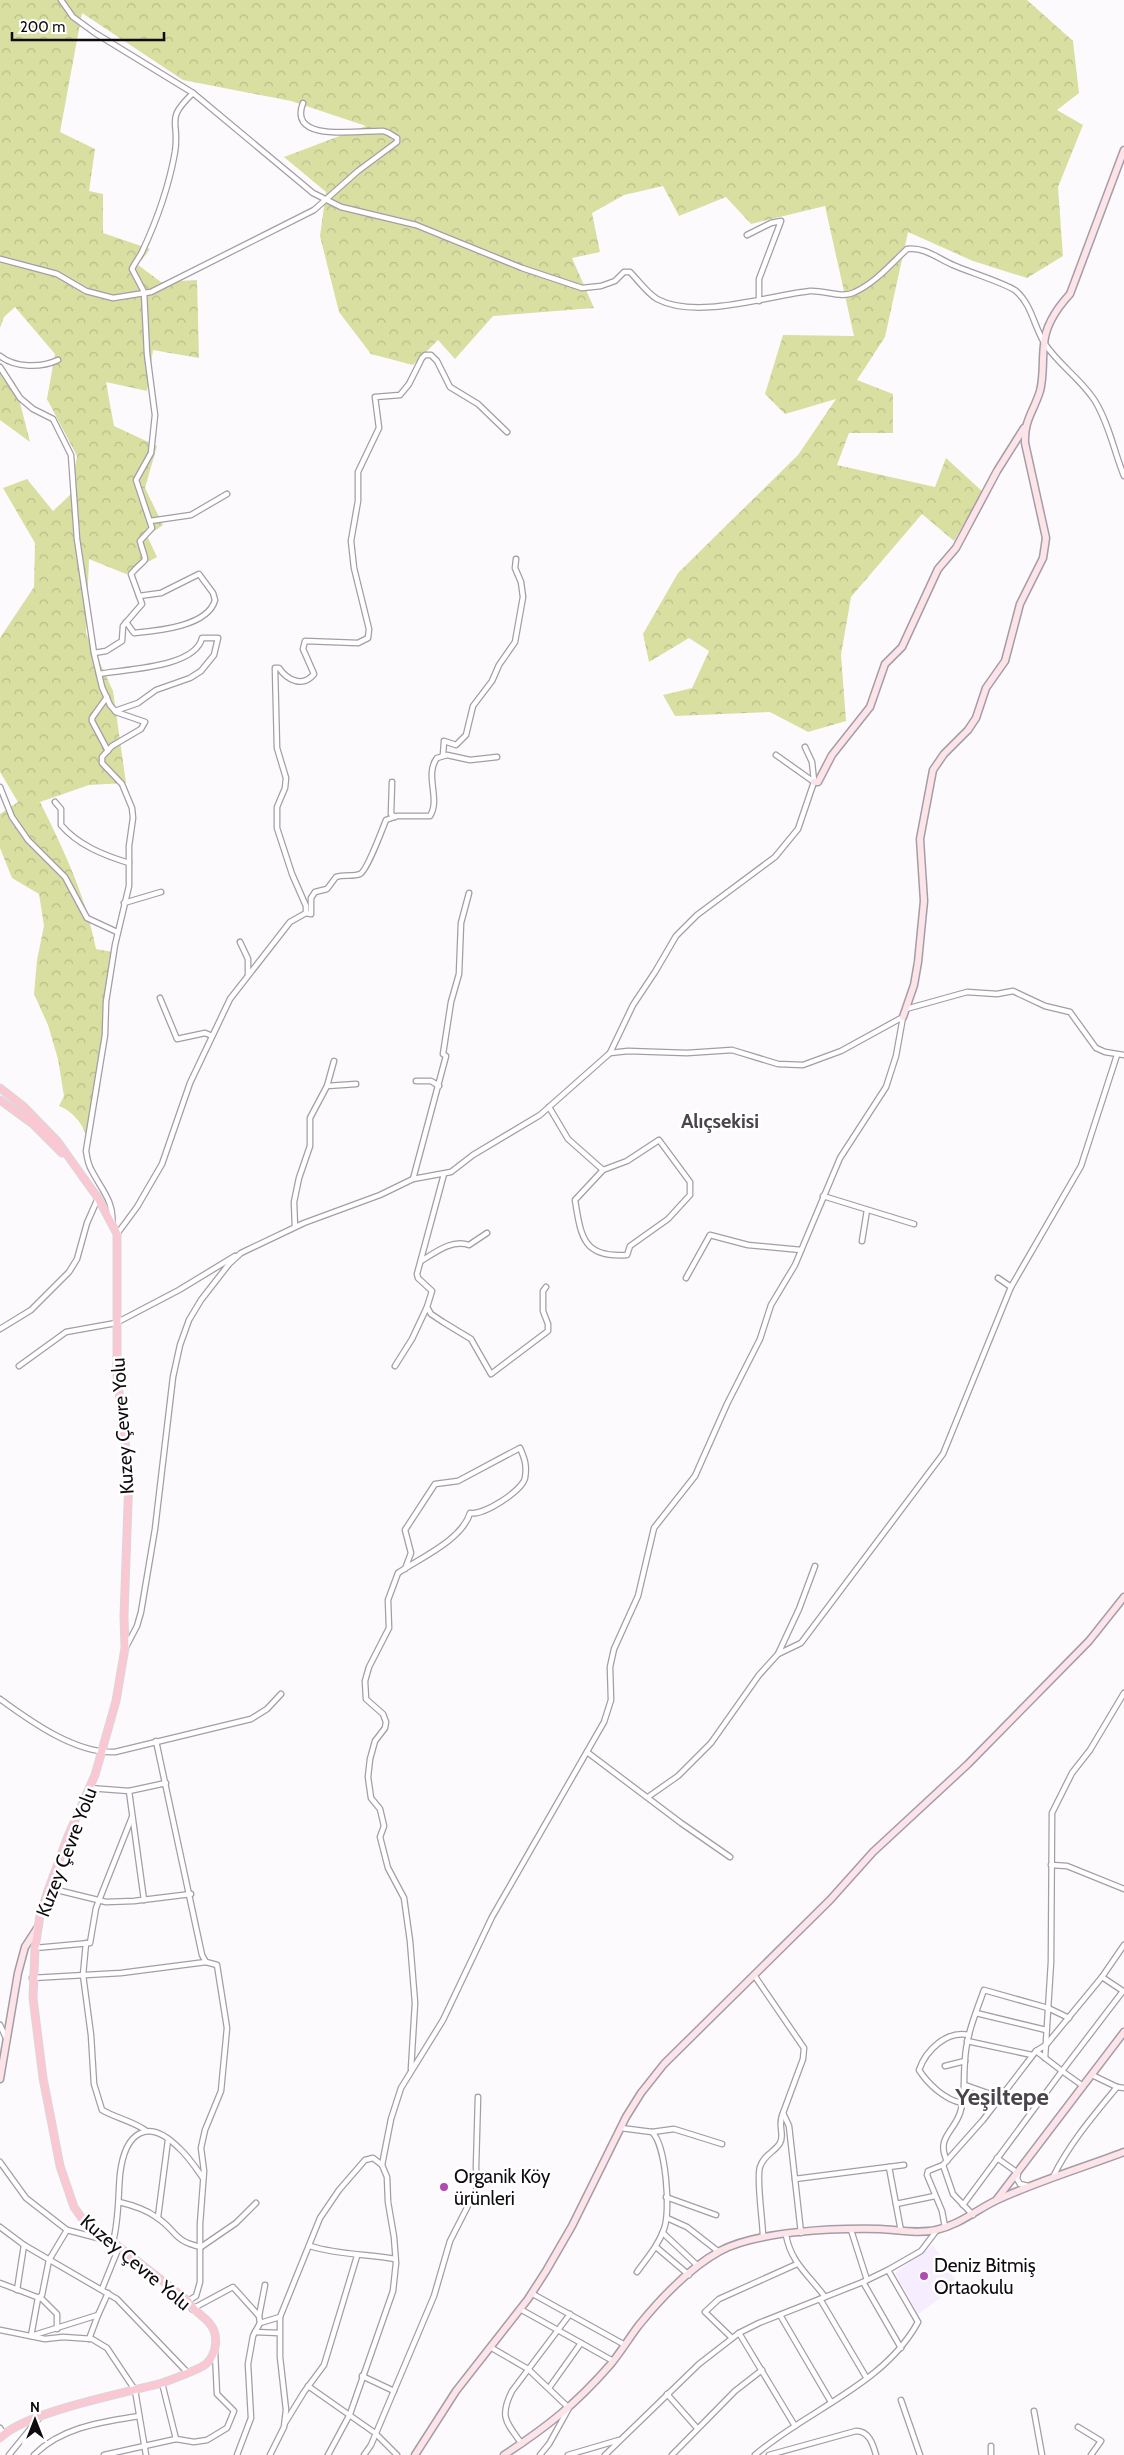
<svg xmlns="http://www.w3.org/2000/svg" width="1124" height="2455" viewBox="0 0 1124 2455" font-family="Cabin,sans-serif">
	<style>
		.education { fill: #f6edfe }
		.forest { fill: url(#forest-crowns) }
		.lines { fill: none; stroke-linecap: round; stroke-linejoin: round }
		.street-casing { stroke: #a49da7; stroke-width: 7 }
		.secondary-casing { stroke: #a49da7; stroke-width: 9 }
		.primary-casing { stroke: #d8d8d9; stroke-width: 9 }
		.street { stroke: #fff; stroke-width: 4.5 }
		.secondary { stroke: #fde4e9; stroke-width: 6 }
		.primary { stroke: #fac8d3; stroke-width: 7 }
		.poi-dot { fill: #b24baf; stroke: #fff; stroke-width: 2 }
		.labels { text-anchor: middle; stroke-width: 5; stroke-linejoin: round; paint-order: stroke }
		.street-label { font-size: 19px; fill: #0e0b0f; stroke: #fff }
		.poi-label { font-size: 19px; fill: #0e0b0f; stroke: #fff; text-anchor: start }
		.neighbourhood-label { font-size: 20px; font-weight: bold; fill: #4a444d; stroke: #fff }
		.district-label { font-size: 24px; font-weight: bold; fill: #4a444d; stroke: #fff }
	</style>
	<defs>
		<pattern id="forest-crowns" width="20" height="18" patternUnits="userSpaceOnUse" patternTransform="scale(1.25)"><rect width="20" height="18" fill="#d9dea1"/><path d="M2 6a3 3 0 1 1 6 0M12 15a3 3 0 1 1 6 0" fill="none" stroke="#b9bd89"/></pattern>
	</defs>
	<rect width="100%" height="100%" fill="#fdfafe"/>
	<polygon class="education" points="933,2245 959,2285 918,2314 895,2273"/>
	<g class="forest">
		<path d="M 0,0 L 1027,0 L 1073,41 L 1079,93 L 1057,110 L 1083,125 L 1058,187 L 1063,256 L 1027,278 L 973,261 L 908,232 L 885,337 L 857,380 L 893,394 L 893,433 L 849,433 L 837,465 L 935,487 L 946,458 L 983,492 L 954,541 L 922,514 L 851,597 L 841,655 L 846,721 L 808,732 L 770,712 L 675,716 L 663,695 L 692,688 L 709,651 L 689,638 L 649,662 L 643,634 L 678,573 L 798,455 L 836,399 L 785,414 L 765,394 L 783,335 L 854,336 L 825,206 L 751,224 L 726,197 L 679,216 L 663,186 L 624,195 L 592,213 L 600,252 L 572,258 L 594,308 L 493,316 L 455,359 L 438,340 L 413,365 L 371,354 L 339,312 L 320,236 L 326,192 L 284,157 L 366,126 L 291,101 L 183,80 L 82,13 L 60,132 L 95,149 L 89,191 L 103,194 L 103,233 L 150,249 L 138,265 L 161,282 L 197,280 L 199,358 L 153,350 L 147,391 L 106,382 L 114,426 L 157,446 L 145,488 L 163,525 L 147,536 L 157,557 L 126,574 L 89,559 L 86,633 L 113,691 L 126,783 L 89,785 L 40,802 C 64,850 86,897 96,949 L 112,952 L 103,1008 L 100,1090 L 87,1138 C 83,1124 73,1111 59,1106 L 64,1096 L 58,1059 L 48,1025 L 34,994 L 37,960 L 44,926 L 39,894 L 12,878 L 0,848 L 0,814 L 18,802 L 0,772 L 0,638 L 34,587 L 35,543 L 3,488 L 27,479 L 53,511 L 70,495 L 77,456 L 47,399 L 55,354 L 15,307 L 4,317 L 0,328 Z"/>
		<polygon points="0,363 15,383 30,442 0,420"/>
	</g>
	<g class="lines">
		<defs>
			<g id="street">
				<path d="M 61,0 L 73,17 L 95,33 L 193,93 L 313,193 L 341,207 L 416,225 L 522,268 L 582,288 L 601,286 L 615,281 L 624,272 L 630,272 C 638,280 647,293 657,299 C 697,320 766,296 810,291 C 824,290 842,299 855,292 C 876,282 891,264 907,249 C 925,247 937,258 953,265 C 966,271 1008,284 1016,291 C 1032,305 1034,327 1045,344 C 1059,365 1082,380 1095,401 C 1109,424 1114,451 1124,476"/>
				<polyline points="747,235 771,223 781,221 759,279 759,301"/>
				<path d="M 0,259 L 57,274 L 86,291 L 113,298 L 151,292 L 314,210 L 358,171 L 397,142 L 397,138 C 392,135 388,132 383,131 C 362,130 287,144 303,103"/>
				<path d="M 0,356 C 15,368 41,368 58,360"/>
				<path d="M 0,367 L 20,398 L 33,409 L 53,419 L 71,455 L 77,539 L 94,653 L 102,687 L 110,705 L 116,712 L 145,722 L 141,729 L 112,746 L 102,757 L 102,763 L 122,784 L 132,808 L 133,818 L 129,846 L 129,886 L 115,945 L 106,1002 L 105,1035 L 86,1151 C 87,1158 88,1165 92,1171 C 100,1187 115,1203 112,1223"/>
				<polyline points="150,521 191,515 227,494"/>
				<path d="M 126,622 L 134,633 C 155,631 208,627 215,600 L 213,593 L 199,574 L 161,593 L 139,596"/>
				<path d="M 94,653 L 106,651 L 122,641 L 123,626 L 142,604 L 131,574 C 149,553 147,568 140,541 L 152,528 L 136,480 L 151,453 L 155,415 L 147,354 L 144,292 L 132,269 C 135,262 139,258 142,252 C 157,220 169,186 175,152 C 180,119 164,121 193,93"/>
				<path d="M 99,674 C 125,669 195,668 202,638 L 218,638 L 214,655 L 201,671 L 190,678 L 156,690 L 138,703 L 115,711"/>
				<polyline points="107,697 92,718 92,721 108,751"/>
				<polyline points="805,747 812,762 814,781"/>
				<polyline points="443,755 444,741 456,745 466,735 473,706 492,681 499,665 515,642 523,597 521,582 515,568 516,559"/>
				<polyline points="392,782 391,814 395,817"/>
				<polyline points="0,787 12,817 28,840 65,877 87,918 117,932"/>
				<path d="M 55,802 L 61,809 L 61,825 C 78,845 103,855 129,863"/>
				<polyline points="124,903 161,892"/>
				<path d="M 306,913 L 311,914 L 311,898 L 315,892 L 327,889 L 336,877 C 344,874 353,877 360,874 C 367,871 382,830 386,820 L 397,816 L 430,816 C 441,799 424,775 437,758 L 447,755 L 470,760 L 497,757"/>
				<polyline points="240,942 248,959 248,975"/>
				<polyline points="160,998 177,1039 205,1033 212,1036"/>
				<polyline points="906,1009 967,992 997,994 1013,991 1045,1006 1070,1012 1096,1048 1105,1052 1124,1055"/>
				<polyline points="610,1053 633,1005 655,972 676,936 697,915 775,857 798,829 814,782 776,755"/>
				<polyline points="416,1081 431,1081 439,1086"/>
				<polyline points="327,1086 334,1061"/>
				<polyline points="549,1107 568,1139 603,1170"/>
				<path d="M 659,1140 L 690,1182 L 690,1195 L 668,1219 L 630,1246 L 627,1255 C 583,1258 581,1237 575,1200 L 603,1170 L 627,1161 Z"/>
				<polyline points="444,1174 417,1274 418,1278 432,1291 427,1307 431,1314 443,1322 471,1339 491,1374 548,1331 548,1324 543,1311 543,1291 546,1287"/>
				<polyline points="413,1179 446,1056 443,1054 451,1002 459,974 461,923 469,893"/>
				<polyline points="823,1196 914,1224"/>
				<polyline points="295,1227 294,1202 299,1178 310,1146 310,1118 327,1086 356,1084"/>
				<path d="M 117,1234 L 137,1207 L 162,1164 L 190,1083 L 230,999 L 290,922 L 306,913 L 306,906 L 292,874 L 277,828 L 277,807 L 285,788 L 286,778 L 277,748 L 275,668 L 279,668 C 287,680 303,688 314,674 L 303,649 L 305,641 L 358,643 L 368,638 L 369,629 L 354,568 L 351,541 L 358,501 L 358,472 L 379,428 L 375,397 L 400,395 L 409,384 L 422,358 L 425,355 L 431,355 L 437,361 L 450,387 L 478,404 L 507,432"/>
				<polyline points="862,1241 867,1210"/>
				<path d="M 421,1261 C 436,1252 452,1239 469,1245 L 487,1233"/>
				<polyline points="686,1278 710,1235 748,1245 801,1250"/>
				<polyline points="998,1278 1011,1287"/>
				<polyline points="0,1329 31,1310 69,1272 77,1259 87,1223 98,1198"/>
				<polyline points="19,1366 66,1332 116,1323 179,1290 235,1256"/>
				<polyline points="395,1366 412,1339 427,1307"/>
				<path d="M 405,1569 L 411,1553 L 405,1530 L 435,1484 L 458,1481 L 520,1448 C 525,1459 527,1466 525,1478 C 522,1491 483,1516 470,1513 C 462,1540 420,1558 398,1573 L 388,1600 L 389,1628 L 369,1667 L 365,1681 L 366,1699 L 383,1714 L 386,1722 L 385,1728 L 375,1741 L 370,1759 L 368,1777 L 371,1798 L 380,1809 L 384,1826 L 380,1837 L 388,1868 L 404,1898 L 410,1941 L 415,2003 L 411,2069"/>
				<polyline points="126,1647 137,1626 141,1612 155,1529 173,1377 180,1345 189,1320 201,1300 229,1264 241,1253 304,1223 380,1195 413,1179 451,1172 473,1155 540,1115 610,1053 628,1051 687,1053 732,1050 778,1064 803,1065 841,1051 903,1017"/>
				<polyline points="778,1654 799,1609 815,1566"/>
				<path d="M 0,1699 C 30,1721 76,1754 115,1752 L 251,1719 L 267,1709 L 281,1694"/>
				<polyline points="156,1741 202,1955 206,1962 217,1965 227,2028 221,2091 205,2130 201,2148 204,2171 200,2224 200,2282 196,2296 188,2301"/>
				<polyline points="587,1752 681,1823 730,1857"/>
				<polyline points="89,1788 129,1791 166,1783"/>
				<polyline points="129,1791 144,1900"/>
				<polyline points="648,1797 678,1776 711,1743 759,1675 778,1654 801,1643 943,1454 1011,1287 1081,1166 1117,1055"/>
				<polyline points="1051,1865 1067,1866 1124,1889"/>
				<polyline points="49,1888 106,1902 134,1901 191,1894"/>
				<path d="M 86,1943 L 83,1975 L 91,2035 L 94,2084 L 102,2110 C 116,2118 132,2121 145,2130"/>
				<polyline points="35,1948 90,1943 96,1908 132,1817"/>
				<polyline points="754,1975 804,2048 803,2059 783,2113 789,2126 801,2233"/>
				<polyline points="32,1978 121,1973 206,1962"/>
				<polyline points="976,2013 1046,2030"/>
				<polyline points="0,2025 7,2040"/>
				<polyline points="967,2041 1032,2055"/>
				<polyline points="1045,2058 1051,1962 1052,1813 1072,1773 1090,1750 1124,1693"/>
				<polyline points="945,2066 965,2061"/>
				<polyline points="1092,2075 1117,2087"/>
				<polyline points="965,2085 999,2097"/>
				<polyline points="1083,2086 1062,2071 1123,1991 1102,1977"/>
				<path d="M 962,2103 C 945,2100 928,2084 919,2070 C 926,2050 947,2030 969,2035"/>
				<path d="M 621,2128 L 652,2132 C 666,2145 671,2211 664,2229 C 658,2246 647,2258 637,2272"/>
				<polyline points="652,2132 674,2129 722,2144"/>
				<polyline points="997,2158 1018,2173 1017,2179 1020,2184 1028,2186"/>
				<path d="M 947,2161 C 936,2138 953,2133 960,2113 C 966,2095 963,2079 965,2060 C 966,2036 976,2012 984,1990 L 1048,2008 L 1069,2018"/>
				<path d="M 0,2162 L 26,2198 L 67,2230 L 113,2242 C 119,2219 118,2197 120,2174 C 125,2133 147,2116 179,2148 C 188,2156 196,2168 203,2178"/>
				<polyline points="943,2165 928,2171 927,2175 942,2211 945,2227"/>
				<polyline points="889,2167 901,2231"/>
				<path d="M 1053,2177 C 1069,2144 1094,2115 1117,2087 L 1124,2088"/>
				<polyline points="795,2179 904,2165"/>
				<polyline points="666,2197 716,2215"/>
				<path d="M 119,2202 C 132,2205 145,2209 156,2217 C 177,2230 172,2241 201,2247 L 236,2223 L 256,2203"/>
				<polyline points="896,2204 935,2196"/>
				<polyline points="963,2205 1062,2071 1036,2051"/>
				<polyline points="973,2215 953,2194 943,2165 983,2120 1036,2051 1046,2045 1102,1977 1124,1945"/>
				<polyline points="158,2217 168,2140"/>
				<polyline points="667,2218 687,2227 719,2252"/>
				<polyline points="0,2227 24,2245 117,2299 187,2372"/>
				<polyline points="67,2230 49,2260 42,2295 38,2298 31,2336 98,2315 108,2293"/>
				<polyline points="851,2230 867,2280"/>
				<polyline points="663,2233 698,2266"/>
				<path d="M 786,2235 C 791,2263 809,2275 825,2297"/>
				<path d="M 763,2237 C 763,2222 756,2178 760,2167 C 764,2154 775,2152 780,2143 C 785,2135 777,2125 783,2113"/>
				<path d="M 310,2246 C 339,2255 366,2254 395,2259"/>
				<polyline points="656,2247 689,2275"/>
				<polyline points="863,2282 901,2348"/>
				<polyline points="0,2283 42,2299 57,2314 57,2329"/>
				<polyline points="102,2289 119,2247"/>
				<polyline points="17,2290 24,2245"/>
				<polyline points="531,2293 625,2345"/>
				<polyline points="820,2299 866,2377"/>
				<polyline points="192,2309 233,2287 259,2316 260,2323"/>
				<polyline points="520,2309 581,2343"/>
				<polyline points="780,2315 831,2402"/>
				<polyline points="259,2316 265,2285"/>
				<polyline points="0,2330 45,2339 63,2337 92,2339 107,2348 135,2390 146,2455"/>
				<polyline points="255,2332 279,2333"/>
				<polyline points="739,2333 795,2426"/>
				<polyline points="732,2338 705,2312 719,2299 797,2264"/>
				<polyline points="89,2339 98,2315"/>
				<polyline points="490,2347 528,2369 569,2408 549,2444 540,2455"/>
				<polyline points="362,2376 394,2391"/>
				<polyline points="162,2383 176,2439"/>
				<polyline points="308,2386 375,2433 397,2455"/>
				<polyline points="549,2388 581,2343 613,2361"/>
				<polyline points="667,2394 697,2428"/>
				<polyline points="901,2400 920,2455"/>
				<polyline points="1034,2411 1042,2455"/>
				<polyline points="285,2423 304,2392 324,2365 357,2256"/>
				<polyline points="1078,2427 1101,2441 1091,2455"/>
				<polyline points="0,2428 4,2434"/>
				<path d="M 522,2444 C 506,2422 499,2417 512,2391 L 570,2314"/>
				<polyline points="991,2446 991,2455"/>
				<polyline points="9,2455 40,2417"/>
				<path d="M 34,2455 C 62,2427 102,2422 139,2416"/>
				<polyline points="104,2455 176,2439 194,2442 207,2440 227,2428 234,2411 217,2394 215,2352"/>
				<polyline points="237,2455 251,2418 248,2364 253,2336 260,2323 280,2317"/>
				<polyline points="270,2455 284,2427 286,2410 280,2357 280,2317 320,2218 339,2190 365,2160 373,2158 382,2165"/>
				<polyline points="328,2455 350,2414 393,2291 396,2263 394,2237 388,2202 387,2177 382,2165 391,2119 401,2088 443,2020 492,1917 604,1722 611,1700 610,1667 614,1649 638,1596 654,1528 695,1476 727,1404 760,1339 771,1305 795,1265 840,1158 886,1087 896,1056 903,1017"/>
				<polyline points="364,2455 371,2445 434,2296 450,2241 477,2188 476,2167 478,2097"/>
				<polyline points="568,2455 619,2440"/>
				<polyline points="605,2455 699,2364 739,2333 759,2323 863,2282 888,2270 921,2251 937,2230"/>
				<polyline points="672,2455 735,2391 762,2370"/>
				<path d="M 755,2455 C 807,2410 884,2385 918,2322 L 888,2270"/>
				<path d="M 769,2455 L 856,2431 C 869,2431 873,2444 876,2455"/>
			</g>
			<g id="secondary">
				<polyline points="814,782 818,782 832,755 870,707 885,664 902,647 938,569 956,548 997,471 1024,428"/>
				<path d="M 903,1017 L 914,985 L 918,962 L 924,901 L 920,839 L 933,770 L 944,754 L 968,730 L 976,718 L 986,688 L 1005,661 L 1020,604 L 1043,558 L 1046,538 L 1025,443 C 1024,420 1033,413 1040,391 C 1044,376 1042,361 1044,345 C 1045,325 1058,307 1070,294 L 1124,150"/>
				<polyline points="0,2079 18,1973 25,1947 38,1927"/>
				<polyline points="997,2199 1124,2032"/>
				<polyline points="415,2455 456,2391 528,2299 546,2271 572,2226 626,2117 641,2093 664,2064 830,1900 873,1852 968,1764 1089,1641 1124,1597"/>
				<path d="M 504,2455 C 547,2427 576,2404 610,2365 C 621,2352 629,2338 639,2325 C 661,2298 689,2268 720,2251 C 757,2231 836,2228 880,2229 C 899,2230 917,2234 936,2230 C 959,2225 976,2210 997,2200 C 1038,2181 1082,2168 1124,2152"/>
			</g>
			<g id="primary">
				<path d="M 0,1088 L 23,1106 L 58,1142 L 98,1198 L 117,1234 L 117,1375 L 129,1476 L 124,1616 L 125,1648 L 116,1701 L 95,1775 L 68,1836 L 49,1888 L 40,1915 L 35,1948 L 33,1998 L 43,2078 L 60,2166 L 74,2207 L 86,2224 L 113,2242 L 188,2301 C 193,2311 203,2315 210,2324 C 219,2335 217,2354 206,2364 C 198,2370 173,2379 162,2383 C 125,2393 25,2412 0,2438"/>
				<polyline points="0,1100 33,1124 62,1153"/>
			</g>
		</defs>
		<use href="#street" class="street-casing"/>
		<use href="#secondary" class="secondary-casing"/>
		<use href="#primary" class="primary-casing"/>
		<use href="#street" class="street"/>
		<use href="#secondary" class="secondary"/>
		<use href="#primary" class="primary"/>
	</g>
	<g class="poi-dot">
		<circle cx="444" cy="2187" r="5"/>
		<circle cx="924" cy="2276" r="5"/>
	</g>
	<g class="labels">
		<g class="street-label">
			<text transform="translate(122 1426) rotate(-94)" y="7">Kuzey Çevre Yolu</text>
			<text transform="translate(66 1852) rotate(-69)" y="7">Kuzey Çevre Yolu</text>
			<text transform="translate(136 2262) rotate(40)" y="7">Kuzey Çevre Yolu</text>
		</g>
		<g class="poi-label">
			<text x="454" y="2183">Organik Köy<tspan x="454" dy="22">ürünleri</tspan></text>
			<text x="934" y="2272">Deniz Bitmiş<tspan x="934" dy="22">Ortaokulu</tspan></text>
		</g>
		<g class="neighbourhood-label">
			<text x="720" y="1128">Alıçsekisi</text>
		</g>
		<g class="district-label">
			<text x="1002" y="2105">Yeşiltepe</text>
		</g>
	</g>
	<g transform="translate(35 2420)" stroke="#ffffff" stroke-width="4" paint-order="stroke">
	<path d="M0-4L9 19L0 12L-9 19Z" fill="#0e0b0f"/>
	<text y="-8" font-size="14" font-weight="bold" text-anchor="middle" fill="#0e0b0f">N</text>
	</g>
	<path d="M12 32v8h152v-8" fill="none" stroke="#0e0b0f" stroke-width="2.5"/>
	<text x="20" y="32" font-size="15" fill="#0e0b0f" stroke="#ffffff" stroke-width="4" paint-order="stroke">200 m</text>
</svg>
